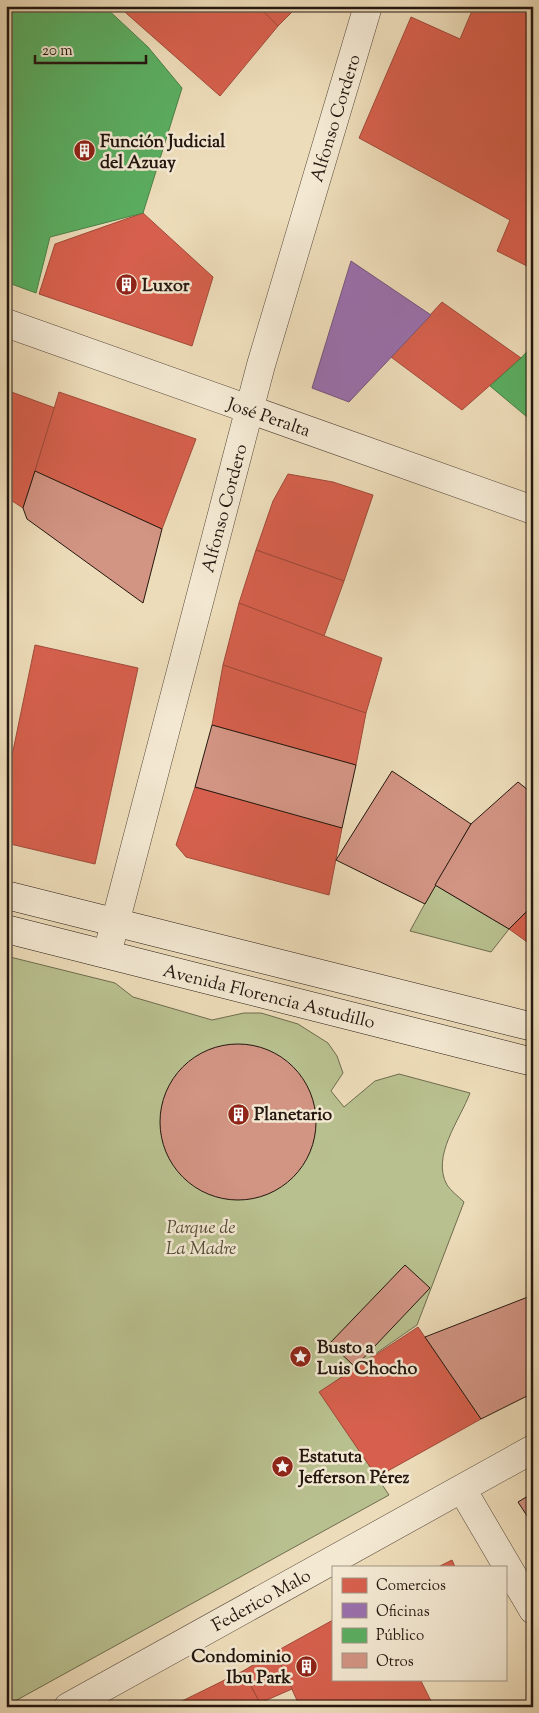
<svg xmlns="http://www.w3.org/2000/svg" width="539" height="1713" viewBox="0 0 539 1713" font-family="'Sorts Mill Goudy',serif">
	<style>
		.green { fill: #b9c08f; stroke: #6e6c4f }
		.shops { fill: #d6604d; stroke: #a14a3a }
		.offices { fill: #9970ab; stroke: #76557c }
		.public { fill: #5aae61; stroke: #4a8148 }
		.building { fill: #d29483; stroke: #24170f }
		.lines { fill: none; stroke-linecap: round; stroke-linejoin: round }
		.minor-casing { stroke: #56483a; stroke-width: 29 }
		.tertiary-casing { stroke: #56483a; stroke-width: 29 }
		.secondary-casing { stroke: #24170f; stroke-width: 29 }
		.minor { stroke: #f3e8d2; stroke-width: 28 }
		.tertiary { stroke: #f3e8d2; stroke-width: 28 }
		.secondary { stroke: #f3e8d2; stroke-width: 28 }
		.labels { text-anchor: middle; stroke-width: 5; stroke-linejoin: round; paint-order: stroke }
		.street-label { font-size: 18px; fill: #24170f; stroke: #f3e8d2 }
		.poi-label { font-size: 18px; font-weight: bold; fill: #24170f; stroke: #f3e8d2; text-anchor: start }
		.park-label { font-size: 18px; font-style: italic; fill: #514a35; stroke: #f3e8d2 }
	</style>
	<rect width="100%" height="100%" fill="#eddcb9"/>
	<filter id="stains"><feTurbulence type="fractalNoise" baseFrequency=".004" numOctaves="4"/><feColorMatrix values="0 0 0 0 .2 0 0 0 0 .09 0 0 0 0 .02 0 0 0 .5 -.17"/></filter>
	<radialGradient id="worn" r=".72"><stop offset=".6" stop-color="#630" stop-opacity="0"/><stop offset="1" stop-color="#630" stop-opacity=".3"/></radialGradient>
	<g class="green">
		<polygon points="435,885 509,929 491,952 410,931"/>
		<path d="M 6,956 L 115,983 L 133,997 L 212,1020 L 244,1013 L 261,1013 L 298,1024 L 328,1043 L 337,1056 L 343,1073 L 331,1091 L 344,1107 L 375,1081 L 399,1074 L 470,1093 C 460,1120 431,1156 447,1185 C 451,1191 459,1197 464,1202 L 417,1325 L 320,1392 L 389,1495 L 6,1706 Z"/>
	</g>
	<g class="shops">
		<polygon points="118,6 258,6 278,26 220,96"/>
		<polygon points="258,6 298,6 278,26"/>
		<polygon points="474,6 533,6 533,269 497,251 510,220 359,138 411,17 460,39"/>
		<polygon points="143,213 213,277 192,346 39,294 55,244"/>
		<polygon points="442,302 521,358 462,410 391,357"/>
		<polygon points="6,390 55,408 23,508 6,497"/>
		<polygon points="59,392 196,439 162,529 35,471"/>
		<polygon points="288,474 333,482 373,495 344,581 256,550 273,501"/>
		<polygon points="256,550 344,581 324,636 239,603"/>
		<polygon points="239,603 382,658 366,713 223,665"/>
		<polygon points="35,645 138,668 95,864 6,843 6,770 9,770"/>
		<polygon points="223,665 366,713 356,765 212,725"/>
		<polygon points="195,787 342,828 329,895 186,857 176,845"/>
		<polygon points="533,906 533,941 530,944 509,929"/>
		<polygon points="418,1327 481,1419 377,1477 319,1392"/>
		<polygon points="452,1560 455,1567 438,1567"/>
		<polygon points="333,1620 333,1679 420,1679 431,1701 419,1707 300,1707 275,1652"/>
		<polygon points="275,1652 292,1689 260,1703 243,1671"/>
		<polygon points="243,1671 262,1707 180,1707 178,1703"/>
	</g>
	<polygon class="offices" points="351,261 431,315 349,402 312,388"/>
	<g class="public">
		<polygon points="6,6 104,6 148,47 182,88 143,213 50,237 36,293 6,282"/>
		<polygon points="533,345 533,422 490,386 521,358"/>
	</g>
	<g class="building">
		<polygon points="35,471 162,529 143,603 27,519 23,508"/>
		<polygon points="212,725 356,765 342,828 195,787"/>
		<polygon points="392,771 471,824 425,904 336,860"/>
		<polygon points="518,782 533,794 533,905 509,929 435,885 471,824"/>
		<circle cx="238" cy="1122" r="78"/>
		<polygon points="405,1265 430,1288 355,1367 330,1343"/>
		<polygon points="533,1295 533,1393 481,1419 425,1337"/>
		<polygon points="533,1493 533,1525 518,1502"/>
	</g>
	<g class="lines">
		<defs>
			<g id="minor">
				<polyline points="107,954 261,365 368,6"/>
				<polyline points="462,1489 533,1610"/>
				<polyline points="68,1707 533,1449"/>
			</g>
			<polyline id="tertiary" points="6,323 533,510"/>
			<g id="secondary">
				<polyline points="6,895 533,1027"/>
				<polyline points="6,929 533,1062"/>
			</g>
		</defs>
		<use href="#minor" class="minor-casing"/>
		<use href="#tertiary" class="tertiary-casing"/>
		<use href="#secondary" class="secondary-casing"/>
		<use href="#minor" class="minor"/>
		<use href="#tertiary" class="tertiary"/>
		<use href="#secondary" class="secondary"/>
	</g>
	<defs>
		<symbol id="building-disc" viewBox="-11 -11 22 22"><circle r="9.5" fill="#8f2418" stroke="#f3e8d2"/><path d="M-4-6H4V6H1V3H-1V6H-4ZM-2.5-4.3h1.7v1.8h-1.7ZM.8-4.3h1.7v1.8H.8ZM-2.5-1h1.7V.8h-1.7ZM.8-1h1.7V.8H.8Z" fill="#fff"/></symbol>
		<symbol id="sight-disc" viewBox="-11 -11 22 22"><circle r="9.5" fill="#8f2418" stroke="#f3e8d2"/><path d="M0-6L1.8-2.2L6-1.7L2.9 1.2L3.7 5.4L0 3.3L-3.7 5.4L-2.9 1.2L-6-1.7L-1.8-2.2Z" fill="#fff"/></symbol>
	</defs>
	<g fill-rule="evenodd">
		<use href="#building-disc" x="72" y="138" width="25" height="25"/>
		<use href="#building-disc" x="114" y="272" width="25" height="25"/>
		<use href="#building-disc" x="226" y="1102" width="25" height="25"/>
		<use href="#sight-disc" x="288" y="1344" width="25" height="25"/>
		<use href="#sight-disc" x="270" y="1454" width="25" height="25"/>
		<use href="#building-disc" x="294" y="1654" width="25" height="25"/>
	</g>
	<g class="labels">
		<g class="street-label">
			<text transform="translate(335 118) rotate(-73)" y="6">Alfonso Cordero</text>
			<text transform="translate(269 417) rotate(19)" y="6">José Peralta</text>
			<text transform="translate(224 508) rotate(-75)" y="6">Alfonso Cordero</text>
			<text transform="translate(269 996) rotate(14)" y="6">Avenida Florencia Astudillo</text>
			<text transform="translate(261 1600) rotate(-29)" y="6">Federico Malo</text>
		</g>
		<g class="poi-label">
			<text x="100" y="147">Función Judicial<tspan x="100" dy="21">del Azuay</tspan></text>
			<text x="142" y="291">Luxor</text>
			<text x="254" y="1120">Planetario</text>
			<text x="317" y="1353">Busto a<tspan x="317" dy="21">Luis Chocho</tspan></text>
			<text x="299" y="1462">Estatuta<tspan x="299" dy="21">Jefferson Pérez</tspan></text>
			<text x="291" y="1662" text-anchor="end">Condominio<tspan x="291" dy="21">Ibu Park</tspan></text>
		</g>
		<g class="park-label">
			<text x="201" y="1233">Parque de<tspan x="201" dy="21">La Madre</tspan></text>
		</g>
	</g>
	<rect width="539" height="1713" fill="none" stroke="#eddcb9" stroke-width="25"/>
	<rect x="8" y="8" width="524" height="1698" fill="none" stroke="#24170f" stroke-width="2.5"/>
	<rect x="12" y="12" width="514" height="1688" fill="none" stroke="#24170f"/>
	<rect x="332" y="1566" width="175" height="115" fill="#f3e8d2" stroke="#a09484"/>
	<rect x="342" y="1578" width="25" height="15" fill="#d6604d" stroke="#a09484"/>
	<text x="376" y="1590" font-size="15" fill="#24170f">Comercios</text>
	<rect x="342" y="1603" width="25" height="15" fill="#9970ab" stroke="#a09484"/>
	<text x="376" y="1616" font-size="15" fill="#24170f">Oficinas</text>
	<rect x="342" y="1628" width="25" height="15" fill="#5aae61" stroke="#a09484"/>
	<text x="376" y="1640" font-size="15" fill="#24170f">Público</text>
	<rect x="342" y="1653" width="25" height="15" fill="#d29483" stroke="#a09484"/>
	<text x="376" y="1666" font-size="15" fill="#24170f">Otros</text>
	<path d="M35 55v8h111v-8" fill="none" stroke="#24170f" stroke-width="2.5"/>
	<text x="42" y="55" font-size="15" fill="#24170f" stroke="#f3e8d2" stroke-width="4" paint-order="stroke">20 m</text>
	<rect width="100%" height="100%" filter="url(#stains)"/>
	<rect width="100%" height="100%" fill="url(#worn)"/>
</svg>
